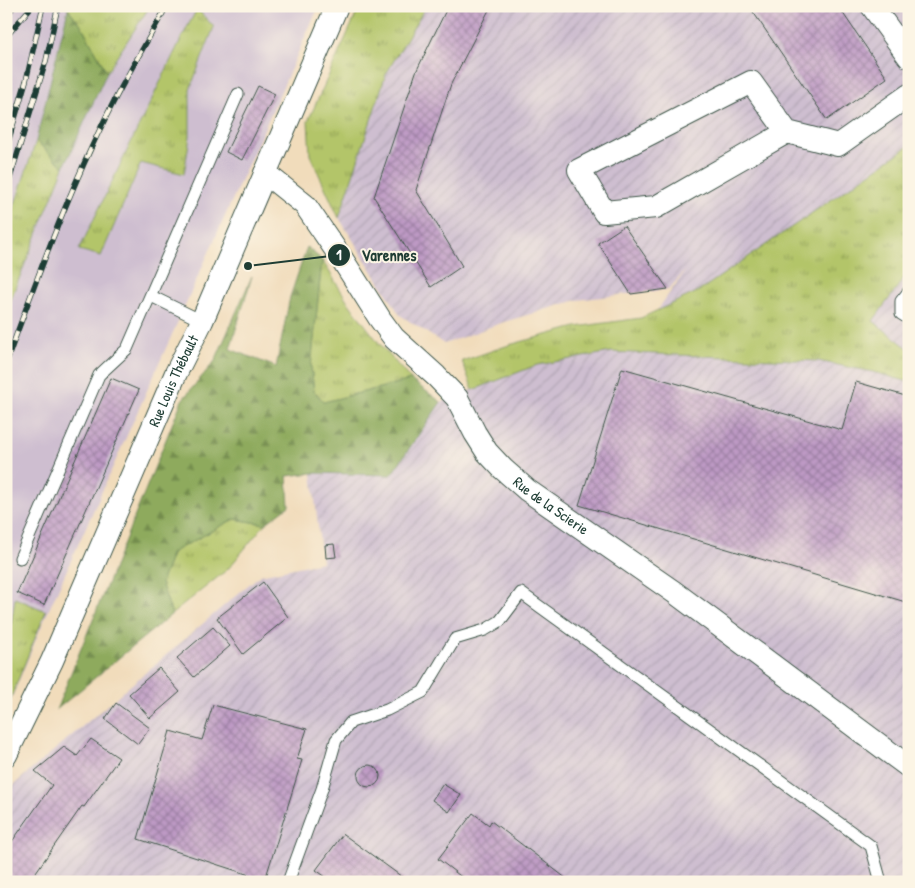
<svg xmlns="http://www.w3.org/2000/svg" width="915" height="888" viewBox="0 0 915 888" font-family="'Patrick Hand',sans-serif">
	<style>
		.industrial { fill: url(#industrial-furrows) }
		.railway { fill: #cebed0 }
		.grass { fill: url(#grass-tufts); stroke: #69814e }
		.forest { fill: url(#forest-firs); stroke: #567448 }
		.building { fill: url(#building-cross-hatch) }
		.lines { fill: none; stroke-linecap: round; stroke-linejoin: round }
		.lane-casing { stroke: #3e5548; stroke-width: 13 }
		.street-casing { stroke: #3e5548; stroke-width: 24 }
		.lane { stroke: #fff; stroke-width: 11 }
		.street { stroke: #fff; stroke-width: 22 }
		.rail-casing { stroke: #1f3d34; stroke-width: 5.5 }
		.rail { stroke: #fcf5e5; stroke-width: 4; stroke-dasharray: 11; stroke-linecap: butt }
		.labels { text-anchor: middle; stroke-width: 4; stroke-linejoin: round; paint-order: stroke }
		.street-label { font-size: 15px; fill: #1f3d34; stroke: #fcf5e5 }
		.leader { fill: none; stroke: #1f3d34; stroke-width: 2 }
		.callout-dot { fill: #1f3d34; stroke: #fcf5e5; stroke-width: 2 }
		.mark-label { font-size: 15px; text-anchor: middle; font-weight: bold; fill: #fff }
		.callout-label { font-size: 16px; text-anchor: middle; font-weight: bold; fill: #1f3d34; stroke: #fcf5e5; stroke-width: 4; stroke-linejoin: round; paint-order: stroke }
	</style>
	<defs>
		<pattern id="industrial-furrows" width="10" height="10" patternUnits="userSpaceOnUse" patternTransform="scale(1.25)"><rect width="10" height="10" fill="#cebed0"/><path d="M-1 1l2-2M0 10L10 0M9 11l2-2" fill="none" stroke="#b0a4b3"/></pattern>
		<pattern id="grass-tufts" width="24" height="20" patternUnits="userSpaceOnUse" patternTransform="scale(1.25)"><rect width="24" height="20" fill="#b3c569"/><path d="M3 7l-1-3M5 7V3M7 7l1-3M15 17l-1-3M17 17v-4M19 17l1-3" fill="none" stroke="#91a157"/></pattern>
		<pattern id="forest-firs" width="22" height="20" patternUnits="userSpaceOnUse" patternTransform="scale(1.25)"><rect width="22" height="20" fill="#8eaa5d"/><path d="M5 1l3.5 6h-7zM16 11l3.5 6h-7z" fill="#738c4e"/></pattern>
		<pattern id="building-cross-hatch" width="8" height="8" patternUnits="userSpaceOnUse" patternTransform="scale(1.25)"><rect width="8" height="8" fill="#bd99c4"/><path d="M0 0l8 8M0 8l8-8" fill="none" stroke="#997ea0"/></pattern>
	</defs>
	<rect width="100%" height="100%" fill="#fcf5e5"/>
	<filter id="ink" filterUnits="userSpaceOnUse"><feTurbulence type="fractalNoise" baseFrequency=".02" numOctaves="2"/><feDisplacementMap in="SourceGraphic" scale="10" xChannelSelector="R" yChannelSelector="G"/><feConvolveMatrix kernelMatrix="1 2 1 2 8 2 1 2 1" color-interpolation-filters="sRGB"/></filter>
	<filter id="wash" filterUnits="userSpaceOnUse"><feTurbulence type="fractalNoise" baseFrequency=".0096" numOctaves="4" result="noise"/><feDisplacementMap in="SourceGraphic" scale="20" xChannelSelector="R" yChannelSelector="G"/><feGaussianBlur stdDeviation="1.12" result="paint"/><feColorMatrix in="noise" values="0 0 0 0 0 0 0 0 0 0 0 0 0 0 0 0 0 1.4 0 .05"/><feComposite in="paint" operator="in"/></filter>
	<g filter="url(#wash)">
		<rect width="100%" height="100%" fill="#f1dcbb"/>
		<polygon class="industrial" points="426,6 909,6 909,882 6,882 6,797 10,788 260,575 322,562 312,473 391,475 441,402 537,365 611,352 796,360 631,347 686,270 669,289 577,300 504,322 444,344 400,315 339,218 386,74"/>
		<polygon class="railway" points="6,6 319,6 39,632 6,712"/>
		<g class="grass">
			<polygon points="68,6 150,6 107,72 80,23 68,9"/>
			<polygon points="360,6 426,6 386,74 339,218 310,155 308,121"/>
			<polygon points="197,9 214,27 190,89 190,136 184,174 141,163 101,256 79,250 182,37"/>
			<polygon points="36,141 64,167 6,311 6,231"/>
			<polygon points="909,146 909,271 873,321 909,349 909,382 873,372 818,361 611,352 537,365 473,390 462,361 509,345 576,327 641,318 699,291"/>
			<polygon points="322,260 350,305 379,343 411,380 324,402 314,391 311,367"/>
			<polygon points="234,519 265,524 228,569 172,614 161,583 173,552"/>
			<polygon points="15,598 46,611 6,710 6,662"/>
		</g>
		<g class="forest">
			<polygon points="68,9 80,23 107,72 64,167 36,141"/>
			<polygon points="307,247 322,260 311,367 314,391 324,402 411,380 441,402 391,475 312,473 287,476 289,506 265,524 234,519 173,552 161,583 172,614 56,710 182,400 215,361 252,276 230,349 276,367 290,297"/>
		</g>
		<g id="blocks">
			<g class="building">
				<polygon points="448,6 491,6 451,84 416,190 462,266 431,287 374,197 416,72"/>
				<polygon points="749,6 838,6 887,78 827,120"/>
				<polygon points="258,86 275,94 242,160 226,152"/>
				<polygon points="624,226 668,289 631,294 598,243"/>
				<polygon points="622,368 842,430 856,382 909,397 909,603 579,505"/>
				<polygon points="111,378 139,390 44,605 17,593"/>
				<polygon points="334,544 336,557 326,558 325,545"/>
				<polygon points="263,582 288,617 243,654 217,618"/>
				<polygon points="213,627 230,646 194,677 177,658"/>
				<polygon points="159,668 180,692 150,718 129,694"/>
				<polygon points="116,703 150,728 138,744 105,719"/>
				<polygon points="213,705 307,729 297,759 302,760 265,880 138,839 170,731 202,740"/>
				<polygon points="91,739 119,758 84,807 82,806 29,882 8,882 6,839 11,843 52,785 35,771 64,747 77,756"/>
				<circle cx="369" cy="776" r="11"/>
				<polygon points="443,784 461,795 449,812 432,800"/>
				<polygon points="473,813 489,825 491,821 571,882 468,882 438,859"/>
				<polygon points="343,834 409,882 333,882 316,870"/>
			</g>
		</g>
	</g>
	<g filter="url(#ink)">
		<use href="#blocks" fill-opacity="0" stroke="#3e5548" stroke-width="1"/>
		<g class="lines">
			<defs>
				<g id="lane">
					<polyline points="909,291 901,301 901,314 909,319"/>
					<polyline points="151,296 202,321"/>
					<polyline points="20,558 99,375 127,349 238,94"/>
					<polyline points="288,882 322,789 336,740 351,722 387,710 423,692 455,639 485,630 500,621 521,593 871,846 881,882"/>
				</g>
				<g id="street">
					<polyline points="872,6 909,57"/>
					<polyline points="787,132 656,207 604,212 579,170 751,82 787,132 838,145 909,95"/>
					<path id="s1" d="M 265,173 L 305,205 L 342,259 L 380,319 L 394,338 L 436,376 L 457,398 L 475,433 L 487,452 L 503,469 L 527,490 L 674,592 L 909,767"/>
					<path id="s2" d="M 6,755 L 52,661 L 176,373 L 202,321 L 337,6"/>
				</g>
			</defs>
			<use href="#lane" class="lane-casing"/>
			<use href="#street" class="street-casing"/>
			<use href="#lane" class="lane"/>
			<use href="#street" class="street"/>
			<defs>
				<g id="rail">
					<polyline points="6,16 14,6"/>
					<polyline points="6,37 32,6"/>
					<polyline points="6,149 26,81 43,6"/>
					<polyline points="6,191 46,61 58,6"/>
					<path d="M 6,363 C 38,275 70,187 113,103 C 130,70 149,38 167,6"/>
				</g>
			</defs>
			<use href="#rail" class="rail-casing"/>
			<use href="#rail" class="rail"/>
		</g>
	</g>
	<g class="labels">
		<g class="street-label">
			<text dy="5" stroke="none"><textPath href="#s2" startOffset="410">Rue Louis Thébault</textPath></text>
			<text dy="5" stroke="none"><textPath href="#s1" startOffset="444">Rue de la Scierie</textPath></text>
		</g>
	</g>
	<path class="leader" d="M248 266L339 255"/>
	<g class="callout-dot">
		<circle cx="248" cy="266" r="5"/>
		<circle cx="339" cy="255" r="12"/>
	</g>
	<g class="mark-label">
		<text x="339" y="260">1</text>
	</g>
	<g class="callout-label">
		<text x="389" y="261">Varennes</text>
	</g>
	<rect width="915" height="888" fill="none" stroke="#fcf5e5" stroke-width="25"/>
</svg>
